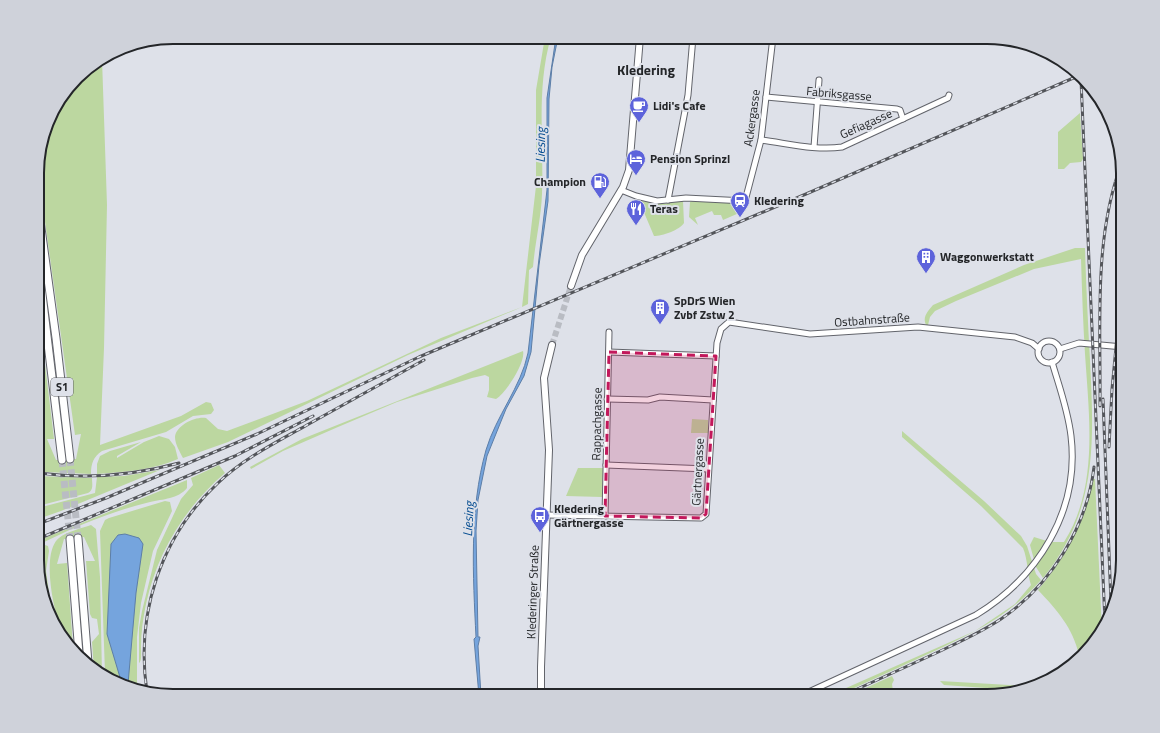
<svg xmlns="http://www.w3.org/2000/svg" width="1160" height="733" viewBox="0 0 1160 733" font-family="'Titillium Web',sans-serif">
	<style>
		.green { fill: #bcd7a0 }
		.water { fill: #75a4dd; stroke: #5d7ea7 }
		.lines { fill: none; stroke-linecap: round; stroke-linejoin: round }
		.major-tunnel { stroke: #b9bcc3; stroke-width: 6; stroke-dasharray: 6 3; stroke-linecap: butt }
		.highway-tunnel { stroke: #b9bcc3; stroke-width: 7; stroke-dasharray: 7 3.5; stroke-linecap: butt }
		.minor-casing { stroke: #62646b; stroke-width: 7 }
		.major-casing { stroke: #62646b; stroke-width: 8 }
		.highway-casing { stroke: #62646b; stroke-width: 9 }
		.minor { stroke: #fff; stroke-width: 5 }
		.major { stroke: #fff; stroke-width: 6 }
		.highway { stroke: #fff; stroke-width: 7 }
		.rail-casing { stroke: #53555a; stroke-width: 3 }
		.rail { stroke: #dee1e9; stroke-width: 1.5; stroke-dasharray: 4.5; stroke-linecap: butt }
		.marked { fill: #c2185b; fill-opacity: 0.2; stroke: #c2185b; stroke-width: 3; stroke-dasharray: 8 5; stroke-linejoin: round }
		.labels { text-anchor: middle; stroke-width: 4; stroke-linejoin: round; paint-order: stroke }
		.shield { fill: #dee1e9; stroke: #5c5e63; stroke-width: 1 }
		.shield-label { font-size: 11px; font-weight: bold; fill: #242629 }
		.street-label { font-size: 12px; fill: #242629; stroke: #dee1e9 }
		.poi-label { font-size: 12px; font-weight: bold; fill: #242629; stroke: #dee1e9; text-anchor: start }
		.water-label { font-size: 13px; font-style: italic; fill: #074e92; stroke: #dee1e9 }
		.quarter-label { font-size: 14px; font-weight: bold; fill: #242629; stroke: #dee1e9 }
		.rim { fill: none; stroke: #242629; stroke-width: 2 }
	</style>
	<rect width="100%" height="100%" fill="#dee1e9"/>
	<g class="green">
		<path d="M 545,37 L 551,37 C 536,88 544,142 542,194 C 541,219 535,243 533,267 L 529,270 L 528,304 L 522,307 L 408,355 L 228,442 L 183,458 C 180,452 175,444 175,437 C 176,425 196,416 206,418 L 218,429 L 227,431 L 307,401 L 441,338 L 522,307 L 536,186 L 536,90 Z"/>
		<path d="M 102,59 L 107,205 L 104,348 L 100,445 L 181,416 L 206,402 L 211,403 L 214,410 L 211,414 L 193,416 L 166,432 L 102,451 C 93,457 91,464 91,474 L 45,472 L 38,470 L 38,445 C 45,437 41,424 39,415 C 35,379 38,342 38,306 L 54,439 L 47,439 L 56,460 L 76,459 L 81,434 L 75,435 L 38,172 L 38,155 L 51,113 L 83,71 Z"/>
		<polygon points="1080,113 1083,159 1081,162 1070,163 1064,169 1058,169 1058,132"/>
		<path d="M 642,201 L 662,204 L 683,201 L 684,223 C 680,230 662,236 654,236 L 640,203 Z"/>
		<polygon points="692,201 747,204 746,210 723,220 721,215 714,215 712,211 695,218 698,225 689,217 690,202"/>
		<path d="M 1075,248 L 1085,248 C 1086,285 1088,323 1090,360 C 1094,442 1098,511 1043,578 L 1036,567 L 1030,545 L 1034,537 L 1050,542 L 1064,542 C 1099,487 1089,416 1085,354 C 1083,323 1082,291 1081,259 L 1034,269 L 956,301 L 935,311 L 930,317 L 928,325 L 926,325 C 922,317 928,311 933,305 L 1024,265 Z"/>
		<path d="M 523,351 C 526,362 506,393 496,399 L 487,397 L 489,390 L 489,377 L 485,375 L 472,378 L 397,402 L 338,427 L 283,451 L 251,469 L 250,467 L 302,439 Z"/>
		<polygon points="692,419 708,420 708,433 691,433"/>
		<path d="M 902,431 L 984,501 L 1021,536 L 1027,546 L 1036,574 L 1041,580 C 1010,616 970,635 928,654 C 898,668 867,682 837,696 L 828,696 L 975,631 L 1015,604 L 1031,585 C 1027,573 1028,560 1023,548 L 981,506 L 902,437 Z"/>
		<path d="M 159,436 L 169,439 L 175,447 L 178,459 C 153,470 124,472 97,474 L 97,464 L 100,456 L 110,451 L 141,442 L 117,456 L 117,458 L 144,442 Z"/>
		<path d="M 219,465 L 225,473 C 185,507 157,553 146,604 C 143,618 141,633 141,647 C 141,652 142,661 139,663 L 139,628 L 142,611 L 157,550 L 181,499 L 193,485 L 191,478 Z"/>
		<polygon points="578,468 603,468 602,497 566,496"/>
		<polygon points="160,470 61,511 38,519 38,508 95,493 97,477 124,476"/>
		<path d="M 38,476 L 92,478 C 92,484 94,490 88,493 L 38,506 Z"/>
		<path d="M 1093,479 L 1095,479 L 1102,631 L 1100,635 L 1079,655 C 1073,628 1057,610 1038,590 C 1066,557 1084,522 1093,479 Z"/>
		<path d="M 187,480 L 187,488 C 178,499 163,499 150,502 C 112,511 74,527 38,545 L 38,541 L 47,537 Z"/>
		<path d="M 165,501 L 170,502 L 172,511 L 153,551 L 141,603 L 137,637 L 137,682 L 140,691 C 127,688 112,683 105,673 L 100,531 L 105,520 L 109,518 Z"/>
		<path d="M 91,525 L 96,529 L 100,577 L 102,675 L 94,669 L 92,642 L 99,634 L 97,619 L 92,618 L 90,614 L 86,561 L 95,561 L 84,537 L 64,539 L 57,564 L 67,563 L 73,647 C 70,644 64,640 63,636 C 55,616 40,553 59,538 C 66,532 82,528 91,525 Z"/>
		<polygon points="45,545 48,546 49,551 46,571 53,620 42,588 44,547 38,549 38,547"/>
		<polygon points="892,676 894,680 892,684 893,691 917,696 848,696"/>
		<polygon points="940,681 1028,686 1014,690 944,685"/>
	</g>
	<g class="water">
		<path d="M 556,37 L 558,37 L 552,67 L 549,99 L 548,201 L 539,265 L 531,352 L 524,376 L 506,409 L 487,456 L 478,500 L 476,531 L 478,637 L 480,637 L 478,646 L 481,696 L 479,696 L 474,639 L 476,637 C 473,576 469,510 486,450 C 496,416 521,387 528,353 L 547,190 L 547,98 Z"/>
		<polygon points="125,534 139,538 143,544 136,593 128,684 122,684 107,634 111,544 118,535"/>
	</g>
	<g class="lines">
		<polyline class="major-tunnel" points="552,345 571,286"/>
		<g class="highway-tunnel">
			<polyline points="70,459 78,538"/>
			<polyline points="62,460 70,539"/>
		</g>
		<defs>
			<g id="minor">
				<polyline points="766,97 897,109 900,110 903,119"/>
				<path d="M 761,140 C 786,143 816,151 842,147 L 948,98 L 949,95"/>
				<polyline points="814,147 819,80"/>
				<polyline points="621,190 636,196 657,201 686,198 745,201 761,140 773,37"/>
				<polyline points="668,200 688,95 693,37"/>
				<circle cx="1049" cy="352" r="11"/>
				<polyline points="1060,349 1079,343 1123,347"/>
				<polyline points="609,352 716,356"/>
				<polyline points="607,399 648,400 660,397 713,400"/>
				<polyline points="606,465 708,469"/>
				<polyline points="547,515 701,518 706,514 717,343 721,329 729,322 810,334 918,327 1015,337 1032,343 1039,349"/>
				<polyline points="605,516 609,332"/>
				<path d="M 800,696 L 976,615 C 1038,577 1080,511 1071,436 C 1068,410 1059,386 1052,362"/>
			</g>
			<g id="major">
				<polyline points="571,286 582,255 623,187 629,170 640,37"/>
				<polyline points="541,696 541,667 549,450 544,378 552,345"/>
			</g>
			<g id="highway">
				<polyline points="38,206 56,338 70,459"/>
				<polyline points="38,261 62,460"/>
				<polyline points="78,538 88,663"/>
				<polyline points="70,539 79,654"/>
			</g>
		</defs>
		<use href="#minor" class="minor-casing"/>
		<use href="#major" class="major-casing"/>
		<use href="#highway" class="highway-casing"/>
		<use href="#minor" class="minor"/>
		<use href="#major" class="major"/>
		<use href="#highway" class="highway"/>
		<defs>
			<g id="rail">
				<polyline points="1081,80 1105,622"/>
				<polyline points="1119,278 1123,259"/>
				<polyline points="1103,399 1111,603"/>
				<path d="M 1100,406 C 1101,326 1093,238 1122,162"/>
				<polyline points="1109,447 1112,389 1123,274"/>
				<path d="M 38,473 C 86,479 132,476 179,463"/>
				<polyline points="38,524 106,498 257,434 419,357 806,194 1078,76"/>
				<polyline points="38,539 235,456 313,416"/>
				<path d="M 147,692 C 135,614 161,536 218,483 C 244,458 277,442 307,425 C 346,403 385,382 424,360"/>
				<path d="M 842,696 C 873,682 903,668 934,654 C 957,643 980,633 1001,619 C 1051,585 1087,527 1094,467"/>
			</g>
		</defs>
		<use href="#rail" class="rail-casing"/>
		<use href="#rail" class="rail"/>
	</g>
	<path class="marked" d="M 609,352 L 716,356 L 706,514 L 701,518 L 605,516 Z"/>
	<defs>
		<symbol id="cafe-pin" viewBox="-11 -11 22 30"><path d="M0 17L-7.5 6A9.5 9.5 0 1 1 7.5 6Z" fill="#5d63db" stroke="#dee1e9"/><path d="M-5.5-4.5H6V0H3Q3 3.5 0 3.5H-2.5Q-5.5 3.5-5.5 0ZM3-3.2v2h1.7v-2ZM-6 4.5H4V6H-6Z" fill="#fff"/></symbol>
		<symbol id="hotel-pin" viewBox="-11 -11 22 30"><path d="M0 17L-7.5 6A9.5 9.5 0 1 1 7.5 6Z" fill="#5d63db" stroke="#dee1e9"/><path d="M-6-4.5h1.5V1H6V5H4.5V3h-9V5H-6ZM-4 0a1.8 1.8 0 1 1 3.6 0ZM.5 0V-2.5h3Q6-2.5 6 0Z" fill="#fff"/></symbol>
		<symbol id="fuel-pin" viewBox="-11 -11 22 30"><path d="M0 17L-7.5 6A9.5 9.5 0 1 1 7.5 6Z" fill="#5d63db" stroke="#dee1e9"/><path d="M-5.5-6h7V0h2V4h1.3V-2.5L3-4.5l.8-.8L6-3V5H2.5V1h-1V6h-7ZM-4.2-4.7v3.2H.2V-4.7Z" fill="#fff"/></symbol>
		<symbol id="station-pin" viewBox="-11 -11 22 30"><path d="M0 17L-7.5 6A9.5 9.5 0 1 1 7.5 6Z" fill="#5d63db" stroke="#dee1e9"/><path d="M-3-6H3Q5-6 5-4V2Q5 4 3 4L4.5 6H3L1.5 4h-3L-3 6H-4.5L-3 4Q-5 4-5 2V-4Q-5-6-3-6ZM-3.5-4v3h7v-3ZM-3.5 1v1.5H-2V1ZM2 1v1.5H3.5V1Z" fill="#fff"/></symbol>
		<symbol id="restaurant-pin" viewBox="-11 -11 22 30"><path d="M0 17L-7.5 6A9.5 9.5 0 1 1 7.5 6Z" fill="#5d63db" stroke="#dee1e9"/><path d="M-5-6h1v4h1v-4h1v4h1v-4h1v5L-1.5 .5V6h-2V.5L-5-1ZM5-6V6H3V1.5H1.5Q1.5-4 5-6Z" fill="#fff"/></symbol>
		<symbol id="building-pin" viewBox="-11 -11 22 30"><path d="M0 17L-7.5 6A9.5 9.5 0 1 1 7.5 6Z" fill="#5d63db" stroke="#dee1e9"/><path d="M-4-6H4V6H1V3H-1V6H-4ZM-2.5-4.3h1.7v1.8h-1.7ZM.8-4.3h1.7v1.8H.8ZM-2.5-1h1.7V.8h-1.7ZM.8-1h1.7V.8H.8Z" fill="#fff"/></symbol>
		<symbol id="bus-pin" viewBox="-11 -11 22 30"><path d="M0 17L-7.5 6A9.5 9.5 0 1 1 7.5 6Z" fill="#5d63db" stroke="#dee1e9"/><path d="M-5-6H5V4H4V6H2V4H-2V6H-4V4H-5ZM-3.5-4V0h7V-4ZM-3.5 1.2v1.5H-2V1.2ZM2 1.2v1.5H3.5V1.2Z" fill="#fff"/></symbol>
	</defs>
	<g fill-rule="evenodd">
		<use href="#cafe-pin" x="628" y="95" width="22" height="30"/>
		<use href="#hotel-pin" x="625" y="148" width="22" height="30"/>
		<use href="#fuel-pin" x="589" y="171" width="22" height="30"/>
		<use href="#station-pin" x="729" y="190" width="22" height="30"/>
		<use href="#restaurant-pin" x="625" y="198" width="22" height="30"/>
		<use href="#building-pin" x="915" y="246" width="22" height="30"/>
		<use href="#building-pin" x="649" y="297" width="22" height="30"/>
		<use href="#bus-pin" x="529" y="505" width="22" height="30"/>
	</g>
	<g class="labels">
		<rect class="shield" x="51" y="378" width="22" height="18" rx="3"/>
		<g class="shield-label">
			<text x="62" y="391">S1</text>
		</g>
		<g class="street-label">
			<text transform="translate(839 94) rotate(5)" y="4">Fabriksgasse</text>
			<text transform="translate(752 118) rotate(-82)" y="4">Ackergasse</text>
			<text transform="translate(866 124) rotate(-24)" y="4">Gefiagasse</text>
			<text transform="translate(872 320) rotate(-4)" y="4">Ostbahnstraße</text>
			<text transform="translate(597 424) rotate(-89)" y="4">Rappachgasse</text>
			<text transform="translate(698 472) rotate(-87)" y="4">Gärtnergasse</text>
			<text transform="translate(533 592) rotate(-88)" y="4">Klederinger Straße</text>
		</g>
		<g class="poi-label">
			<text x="653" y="110">Lidi's Cafe</text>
			<text x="650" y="163">Pension Sprinzl</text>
			<text x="586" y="186" text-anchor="end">Champion</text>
			<text x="754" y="205">Kledering</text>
			<text x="650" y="213">Teras</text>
			<text x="940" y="261">Waggonwerkstatt</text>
			<text x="674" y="305">SpDrS Wien<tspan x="674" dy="14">Zvbf Zstw 2</tspan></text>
			<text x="554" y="513">Kledering<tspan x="554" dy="14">Gärtnergasse</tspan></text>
		</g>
		<g class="water-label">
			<text transform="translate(540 145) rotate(-89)" y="5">Liesing</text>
			<text transform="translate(468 519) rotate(-87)" y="5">Liesing</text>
		</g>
		<g class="quarter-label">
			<text x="646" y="75">Kledering</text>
		</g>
	</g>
	<path d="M0 0H1160V733H0ZM173 44H987A129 129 0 0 1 1116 173V560A129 129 0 0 1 987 689H173A129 129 0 0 1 44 560V173A129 129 0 0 1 173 44Z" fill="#cfd2da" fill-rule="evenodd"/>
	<path class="rim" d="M173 44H987A129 129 0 0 1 1116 173V560A129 129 0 0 1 987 689H173A129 129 0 0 1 44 560V173A129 129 0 0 1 173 44Z"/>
</svg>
